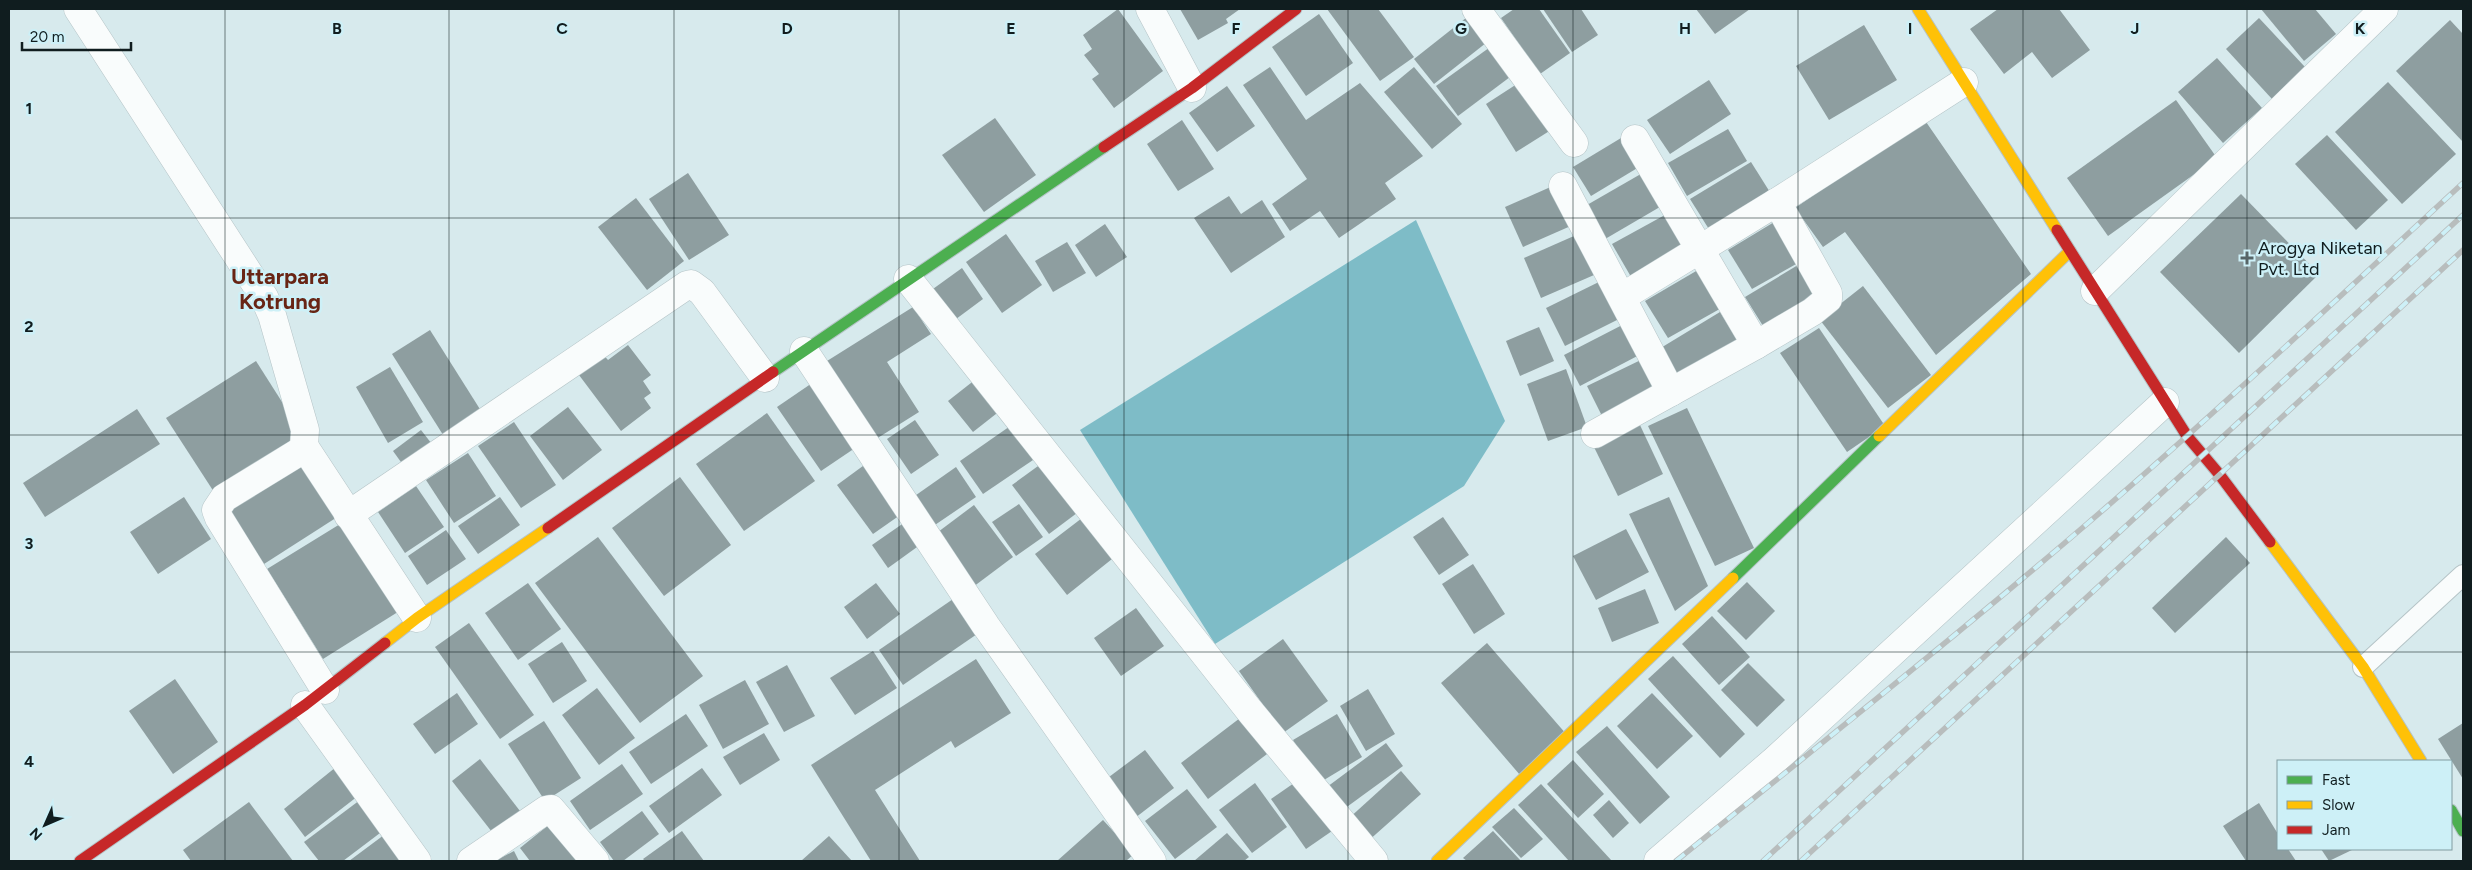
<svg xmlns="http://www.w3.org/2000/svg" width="2472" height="870" viewBox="0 0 2472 870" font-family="Figtree,sans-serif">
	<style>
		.water { fill: #7ebcc7 }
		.building { fill: #8e9ea0 }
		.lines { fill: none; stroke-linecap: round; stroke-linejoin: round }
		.lane-casing { stroke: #b5c4c7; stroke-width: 22 }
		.street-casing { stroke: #b5c4c7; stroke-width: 29 }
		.fast-casing { stroke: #b5c4c7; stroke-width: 13 }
		.slow-casing { stroke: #b5c4c7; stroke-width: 13 }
		.jam-casing { stroke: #b5c4c7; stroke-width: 13 }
		.lane { stroke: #f9fcfc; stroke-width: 20 }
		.street { stroke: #f9fcfc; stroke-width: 28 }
		.fast { stroke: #4caf50; stroke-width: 11 }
		.slow { stroke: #ffc107; stroke-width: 11 }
		.jam { stroke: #c62828; stroke-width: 11 }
		.rail-casing { stroke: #b8bdbd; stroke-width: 5.5 }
		.rail { stroke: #cdf0f7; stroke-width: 4; stroke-dasharray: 11; stroke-linecap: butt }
		.grid { fill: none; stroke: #101d1f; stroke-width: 1; stroke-opacity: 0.55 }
		.poi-dot { fill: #566567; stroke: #cdf0f7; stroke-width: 2 }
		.labels { text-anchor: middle; stroke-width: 5; stroke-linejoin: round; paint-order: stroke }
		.poi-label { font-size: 18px; fill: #101d1f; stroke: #cdf0f7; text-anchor: start }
		.district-label { font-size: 22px; font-weight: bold; fill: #682515; stroke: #cdf0f7 }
		.grid-label { font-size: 16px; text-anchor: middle; font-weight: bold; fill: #101d1f; stroke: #cdf0f7; stroke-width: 5; stroke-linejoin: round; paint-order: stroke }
	</style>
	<rect width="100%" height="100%" fill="#d7eaed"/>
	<polygon class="water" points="1416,220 1505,421 1464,486 1215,644 1080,430"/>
	<g class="building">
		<polygon points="1118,9 1163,71 1114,108 1092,79 1099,74 1084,55 1092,49 1083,35"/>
		<polygon points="1180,9 1240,9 1226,19 1228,23 1198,40"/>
		<polygon points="1327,9 1378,9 1414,57 1380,81"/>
		<polygon points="1514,9 1539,9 1570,53 1540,74 1501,18"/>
		<polygon points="1543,9 1581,9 1598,35 1572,52"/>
		<polygon points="1696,9 1750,9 1715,34"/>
		<polygon points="1998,9 2059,9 2090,50 2052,78 2032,52 2004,74 1970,29"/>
		<polygon points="2261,9 2315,9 2336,34 2304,61"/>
		<polygon points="1319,14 1353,63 1306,96 1272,47"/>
		<polygon points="1471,14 1491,39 1434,84 1414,59"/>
		<polygon points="2259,18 2305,67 2272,99 2226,49"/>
		<polygon points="2450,20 2463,34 2463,142 2396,71"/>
		<polygon points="1864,25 1897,80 1829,120 1796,66"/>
		<polygon points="1493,45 1514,74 1458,116 1436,86"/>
		<polygon points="2217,58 2262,108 2223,143 2178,92"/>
		<polygon points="1270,67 1306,120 1360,83 1423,156 1385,183 1396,199 1339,238 1320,211 1290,231 1272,204 1307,179 1243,85"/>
		<polygon points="1414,67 1462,124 1432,149 1384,92"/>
		<polygon points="1709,80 1731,114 1670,154 1647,120"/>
		<polygon points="1520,82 1551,130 1516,152 1486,104"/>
		<polygon points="2388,82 2456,154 2402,204 2335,132"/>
		<polygon points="1227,86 1255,126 1217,152 1189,113"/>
		<polygon points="2176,100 2217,158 2108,236 2067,178"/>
		<polygon points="995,118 1036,175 984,212 942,155"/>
		<polygon points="1924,119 2031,274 1936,355 1845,232 1823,247 1795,208"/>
		<polygon points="1182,120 1214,169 1178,191 1147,144"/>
		<polygon points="1728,129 1747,161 1687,196 1668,163"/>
		<polygon points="1626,135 1644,164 1591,196 1573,167"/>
		<polygon points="2327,135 2388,200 2356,230 2295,164"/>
		<polygon points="1751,162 1773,197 1712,234 1690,199"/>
		<polygon points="1646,171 1665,204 1600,242 1580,209"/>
		<polygon points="688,173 729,235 689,260 649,199"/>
		<polygon points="1555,185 1573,225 1523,247 1505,207"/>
		<polygon points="2241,194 2319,274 2239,353 2160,272"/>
		<polygon points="1229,196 1241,214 1262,200 1285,237 1231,273 1194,218"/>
		<polygon points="636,198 684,261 647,290 598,227"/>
		<polygon points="1674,210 1695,248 1634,282 1612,244"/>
		<polygon points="1781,218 1805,259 1752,289 1728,250"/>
		<polygon points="1105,224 1127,257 1096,277 1075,245"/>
		<polygon points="1583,232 1601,272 1541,298 1524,258"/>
		<polygon points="1006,234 1042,285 1002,313 966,262"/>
		<polygon points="1067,242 1086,273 1053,292 1035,261"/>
		<polygon points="1803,262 1825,299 1768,334 1745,297"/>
		<polygon points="1703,267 1725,306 1668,338 1645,301"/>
		<polygon points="962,268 983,299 948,325 926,294"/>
		<polygon points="1609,277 1627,315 1565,346 1546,308"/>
		<polygon points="1863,286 1931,375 1888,408 1820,320"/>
		<polygon points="913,307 931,334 887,362 919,412 876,439 827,361"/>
		<polygon points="1720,312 1740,345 1679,382 1659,349"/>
		<polygon points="1628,322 1645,352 1580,386 1564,355"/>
		<polygon points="1539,327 1554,361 1520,376 1506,341"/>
		<polygon points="1819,328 1885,426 1847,452 1780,353"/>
		<polygon points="430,330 483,414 445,438 392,354"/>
		<polygon points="628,345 651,375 643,381 651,393 644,398 651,408 621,431 576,371 601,352 608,360"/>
		<polygon points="1647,357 1664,392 1604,420 1587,386"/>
		<polygon points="256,361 303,435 214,492 166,418"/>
		<polygon points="390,367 423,422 388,443 356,387"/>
		<polygon points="1566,369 1587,427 1548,441 1527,384"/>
		<polygon points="818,379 861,444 821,471 777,407"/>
		<polygon points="976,379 1001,410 973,432 948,401"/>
		<polygon points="568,407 602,450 563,480 530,436"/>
		<polygon points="1687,408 1754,548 1715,566 1648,426"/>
		<polygon points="137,409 160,444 45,517 23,483"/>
		<polygon points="767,413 815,481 744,531 696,464"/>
		<polygon points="915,420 939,455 911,474 887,439"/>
		<polygon points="514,422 556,485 521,508 478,446"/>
		<polygon points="1016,422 1039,456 983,494 960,461"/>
		<polygon points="1639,423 1663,474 1618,496 1593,445"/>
		<polygon points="421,430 435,448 406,469 393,451"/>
		<polygon points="468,453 496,496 454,523 426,480"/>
		<polygon points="306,460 342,514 264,564 228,511"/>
		<polygon points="1045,461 1081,510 1049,534 1012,485"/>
		<polygon points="867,463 903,513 873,534 837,485"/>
		<polygon points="956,467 976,497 929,529 909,500"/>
		<polygon points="680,477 731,545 664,596 612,528"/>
		<polygon points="416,486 444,527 405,553 378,512"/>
		<polygon points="184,497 211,539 158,574 130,532"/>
		<polygon points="500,497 520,525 478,554 458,526"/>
		<polygon points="1669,497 1708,586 1675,611 1629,514"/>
		<polygon points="1019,504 1043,537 1016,556 992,522"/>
		<polygon points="974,505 1013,557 973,587 934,535"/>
		<polygon points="1086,515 1117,555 1067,595 1035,554"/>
		<polygon points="1443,517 1469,555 1439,575 1413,537"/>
		<polygon points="908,520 924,542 888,568 872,545"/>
		<polygon points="345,521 401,610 323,659 267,569"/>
		<polygon points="1626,529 1649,572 1596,600 1573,556"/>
		<polygon points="446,530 466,559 427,585 408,556"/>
		<polygon points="598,537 703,676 640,723 535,583"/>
		<polygon points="2226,537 2250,563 2175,633 2152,608"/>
		<polygon points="1473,564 1505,614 1474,634 1442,584"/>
		<polygon points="1747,582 1775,611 1746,640 1717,611"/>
		<polygon points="528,583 561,629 518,660 485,613"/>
		<polygon points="876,583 900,614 867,639 844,607"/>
		<polygon points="1645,589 1659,623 1612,642 1598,608"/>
		<polygon points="956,597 980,632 903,685 879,650"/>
		<polygon points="1136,608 1164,646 1121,676 1094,638"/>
		<polygon points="1712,616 1750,657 1719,685 1682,644"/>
		<polygon points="469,623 534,715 500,739 435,647"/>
		<polygon points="1283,639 1328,701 1283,733 1239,671"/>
		<polygon points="562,642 587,681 553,703 528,664"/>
		<polygon points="1487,643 1567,735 1520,775 1441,683"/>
		<polygon points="873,651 897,688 855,715 830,678"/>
		<polygon points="1673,656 1745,734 1720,758 1648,679"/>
		<polygon points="976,659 1011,713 955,748 951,741 875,790 920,861 871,861 811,765"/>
		<polygon points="1748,663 1785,700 1757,727 1721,690"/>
		<polygon points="787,665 815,716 784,732 756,682"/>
		<polygon points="175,679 218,742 173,774 129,711"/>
		<polygon points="745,680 769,724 723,749 699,705"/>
		<polygon points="597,688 635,738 599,765 562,715"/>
		<polygon points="1368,689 1395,734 1366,751 1340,706"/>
		<polygon points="457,693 478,724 435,754 413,724"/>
		<polygon points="1652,693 1693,736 1657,769 1617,726"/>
		<polygon points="686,714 708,746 651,784 629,752"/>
		<polygon points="1337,714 1362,757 1319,783 1293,740"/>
		<polygon points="1244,715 1271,751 1208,799 1181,763"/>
		<polygon points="544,721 581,778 545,801 508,744"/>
		<polygon points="2463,723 2463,779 2438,739"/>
		<polygon points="1607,726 1670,797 1640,824 1576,752"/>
		<polygon points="764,733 780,760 740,785 723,757"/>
		<polygon points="1386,743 1403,766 1344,809 1327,787"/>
		<polygon points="1145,750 1174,788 1131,821 1101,783"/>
		<polygon points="480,759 520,811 492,832 452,781"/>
		<polygon points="1573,760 1604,794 1578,818 1547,784"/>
		<polygon points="622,764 643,794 590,830 570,801"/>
		<polygon points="336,767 358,796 305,837 284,809"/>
		<polygon points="702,768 722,795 669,833 649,806"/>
		<polygon points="1401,771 1421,794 1367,842 1347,820"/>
		<polygon points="1297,781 1332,831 1306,849 1271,799"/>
		<polygon points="1255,783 1287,827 1252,853 1219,810"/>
		<polygon points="1541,784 1612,861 1569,861 1518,805"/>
		<polygon points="1187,789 1217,827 1175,859 1145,821"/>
		<polygon points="360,800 384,830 343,861 319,861 304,842"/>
		<polygon points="1609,800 1629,823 1613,838 1593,815"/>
		<polygon points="249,802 293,861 191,861 183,850"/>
		<polygon points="2259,803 2278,834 2278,849 2288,849 2296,861 2246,861 2223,826"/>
		<polygon points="1514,808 1543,839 1521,858 1492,827"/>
		<polygon points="642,811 659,834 623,861 614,861 600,842"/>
		<polygon points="556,819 590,861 530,861 520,848"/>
		<polygon points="1103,820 1134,854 1126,861 1057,861"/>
		<polygon points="682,831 704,861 645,861 643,859"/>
		<polygon points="1493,831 1521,861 1467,861 1463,858"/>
		<polygon points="388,832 401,861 349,861"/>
		<polygon points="1227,833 1249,857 1244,861 1194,861"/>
		<polygon points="829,836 852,861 801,861"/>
		<polygon points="2321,849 2354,849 2329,861"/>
		<polygon points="514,851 519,861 495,861"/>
	</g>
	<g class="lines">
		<defs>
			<polyline id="lane" points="2363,667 2463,575"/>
			<g id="street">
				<polyline points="78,9 264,297 272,315 305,430 304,446 299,452 224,498 216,510 219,518 325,690"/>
				<polyline points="1150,9 1192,88"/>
				<polyline points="1476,9 1574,143"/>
				<polyline points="1635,139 1756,345"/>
				<polyline points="1563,186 1671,392"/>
				<polyline points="908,279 1249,710 1374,861"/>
				<polyline points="2095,291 2384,9"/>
				<polyline points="1622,297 1777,202 1964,82"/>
				<polyline points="804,351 986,626 1152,861"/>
				<polyline points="1595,434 1756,345 1812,312 1828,299 1828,293 1777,202"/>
				<polyline points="304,446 417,618"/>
				<polyline points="348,515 687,285 691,284 702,292 765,378"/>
				<polyline points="305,705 417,861"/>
				<polyline points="471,861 546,810 551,809 595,861"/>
				<polyline points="1658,861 1775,760 2165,402"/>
			</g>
			<g id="fast">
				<polyline points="773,372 1104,147"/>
				<polyline points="1733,578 1879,436"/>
				<polyline points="2451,810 2463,831"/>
			</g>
			<g id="slow">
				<polyline points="1918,9 2057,230"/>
				<polyline points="1879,436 2070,251"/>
				<polyline points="2270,542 2363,667 2421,761"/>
				<polyline points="385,643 417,618 548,528"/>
				<polyline points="1437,861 1733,578"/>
			</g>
			<g id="jam">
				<polyline points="1104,147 1192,88 1296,9"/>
				<polyline points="2057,230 2187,436 2219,474 2270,542"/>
				<polyline points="548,528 773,372"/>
				<polyline points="80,861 305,705 385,643"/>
			</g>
		</defs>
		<use href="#lane" class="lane-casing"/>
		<use href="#street" class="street-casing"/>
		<use href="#fast" class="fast-casing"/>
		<use href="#slow" class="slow-casing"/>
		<use href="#jam" class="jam-casing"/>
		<use href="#lane" class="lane"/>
		<use href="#street" class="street"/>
		<use href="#fast" class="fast"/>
		<use href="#slow" class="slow"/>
		<use href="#jam" class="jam"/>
		<defs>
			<g id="rail">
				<path d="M 1676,861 C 1814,749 1953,639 2088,523 C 2216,413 2339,297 2463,183"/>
				<polyline points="1763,861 2463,215"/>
				<polyline points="1801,861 2463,250"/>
			</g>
		</defs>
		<use href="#rail" class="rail-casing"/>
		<use href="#rail" class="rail"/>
	</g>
	<path class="grid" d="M 225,9 L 225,861M 449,9 L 449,861M 674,9 L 674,861M 899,9 L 899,861M 1124,9 L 1124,861M 1348,9 L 1348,861M 1573,9 L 1573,861M 1798,9 L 1798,861M 2023,9 L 2023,861M 2247,9 L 2247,861M 9,218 L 2463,218M 9,435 L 2463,435M 9,652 L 2463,652"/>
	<path class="poi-dot" d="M2244.5 250.5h5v5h5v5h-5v5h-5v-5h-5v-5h5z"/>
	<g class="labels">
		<g class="poi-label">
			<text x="2258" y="254">Arogya Niketan<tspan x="2258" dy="21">Pvt. Ltd</tspan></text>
		</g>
		<g class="district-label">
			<text x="280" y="284">Uttarpara<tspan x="280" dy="25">Kotrung</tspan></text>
		</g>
	</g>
	<g class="grid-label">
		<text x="337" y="34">B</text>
		<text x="562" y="34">C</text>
		<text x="787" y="34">D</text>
		<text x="1011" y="34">E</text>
		<text x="1236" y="34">F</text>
		<text x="1461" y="34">G</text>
		<text x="1685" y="34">H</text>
		<text x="1910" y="34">I</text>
		<text x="2135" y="34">J</text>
		<text x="2360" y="34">K</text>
		<text x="29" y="114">1</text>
		<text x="29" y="332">2</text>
		<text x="29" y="549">3</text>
		<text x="29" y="767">4</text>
	</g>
	<rect width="2472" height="870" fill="none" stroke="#101d1f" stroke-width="20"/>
	<rect x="2277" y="760" width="175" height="90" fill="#cdf0f7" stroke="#819ca1"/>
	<rect x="2287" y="776" width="25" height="8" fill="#4caf50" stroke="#819ca1"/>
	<text x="2322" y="785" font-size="15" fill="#101d1f">Fast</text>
	<rect x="2287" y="801" width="25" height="8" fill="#ffc107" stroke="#819ca1"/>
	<text x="2322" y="810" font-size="15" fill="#101d1f">Slow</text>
	<rect x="2287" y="826" width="25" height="8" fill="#c62828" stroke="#819ca1"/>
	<text x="2322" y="835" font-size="15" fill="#101d1f">Jam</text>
	<g transform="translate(45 825) rotate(225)" stroke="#cdf0f7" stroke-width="4" paint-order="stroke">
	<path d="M0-4L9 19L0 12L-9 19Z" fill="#101d1f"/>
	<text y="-8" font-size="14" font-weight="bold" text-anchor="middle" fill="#101d1f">N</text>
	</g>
	<path d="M22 42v8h109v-8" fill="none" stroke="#101d1f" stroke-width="2.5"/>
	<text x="30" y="42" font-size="15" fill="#101d1f" stroke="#cdf0f7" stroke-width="4" paint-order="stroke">20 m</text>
</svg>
